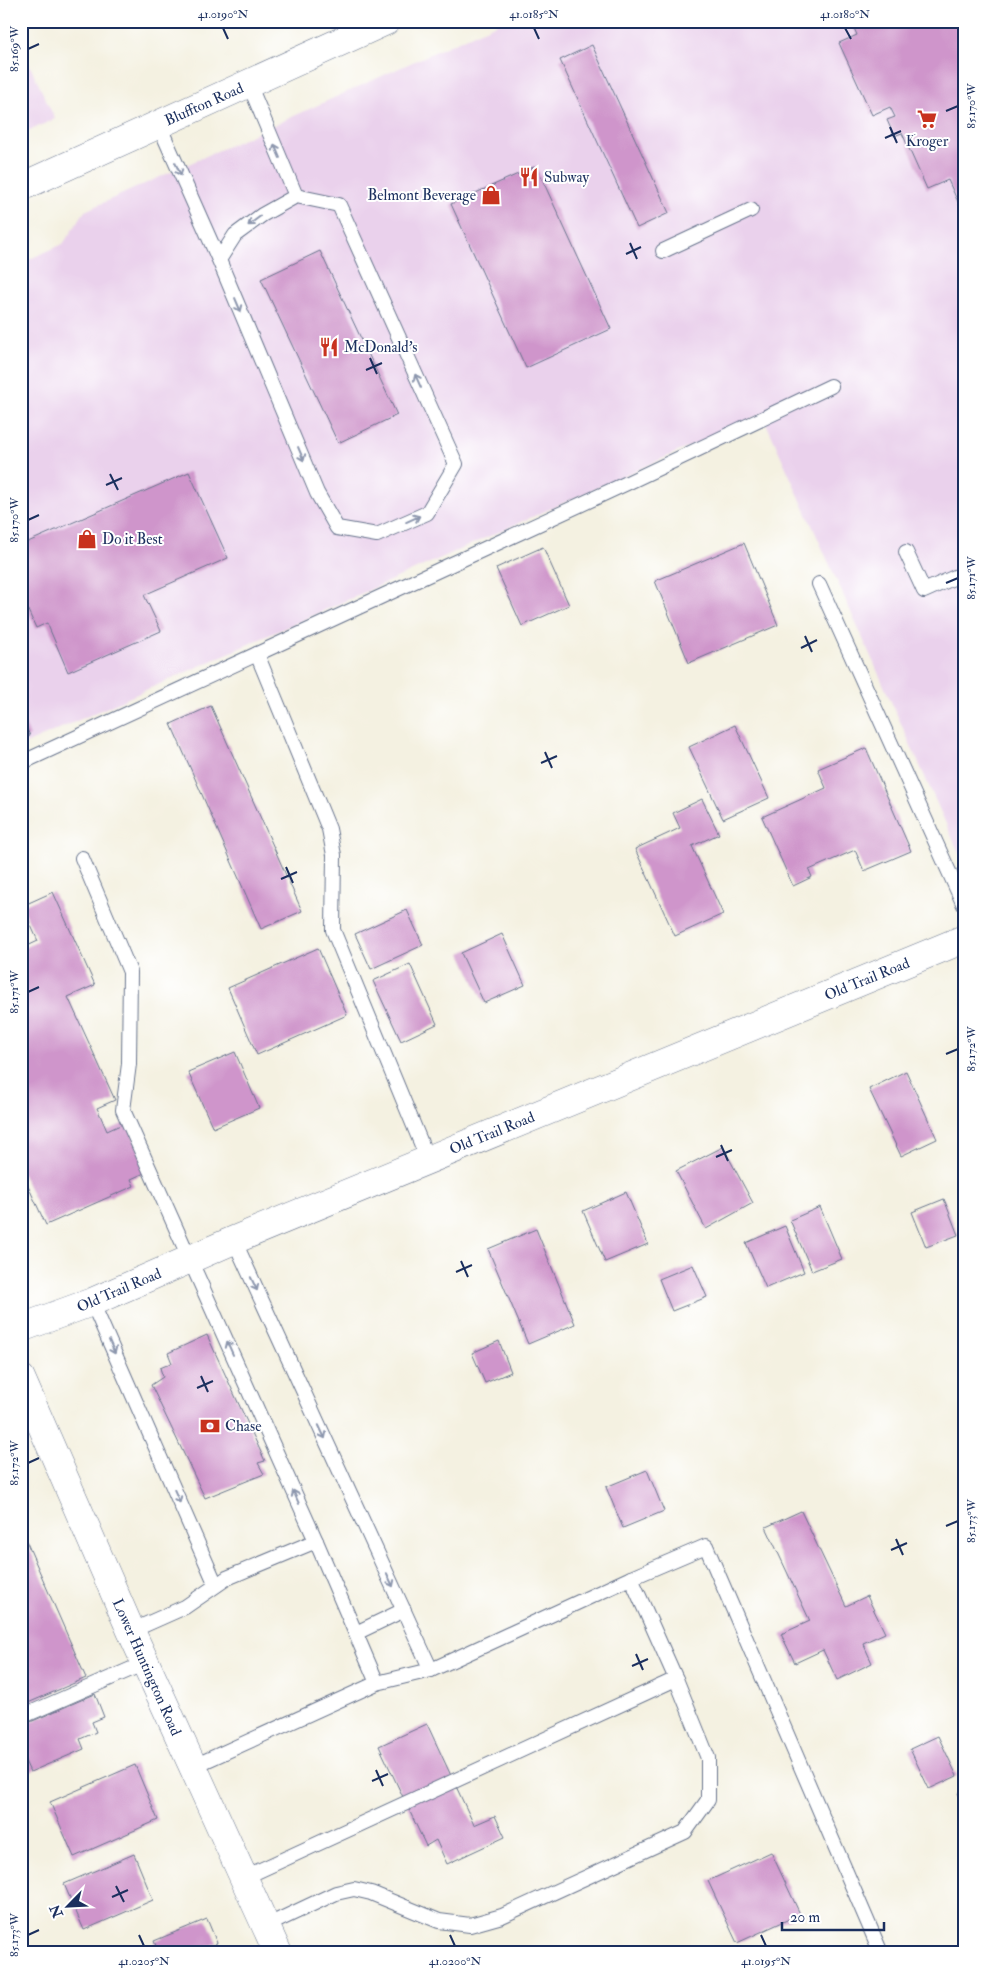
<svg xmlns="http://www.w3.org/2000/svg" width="985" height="1974" viewBox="0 0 985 1974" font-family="'IM FELL Double Pica',serif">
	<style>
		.built { fill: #ead1ec }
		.building { fill: #cf95cb }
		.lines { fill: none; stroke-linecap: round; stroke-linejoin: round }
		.lane-casing { stroke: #67738c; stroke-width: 16 }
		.street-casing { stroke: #67738c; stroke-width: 29 }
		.secondary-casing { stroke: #67738c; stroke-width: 29 }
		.lane { stroke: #fff; stroke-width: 14 }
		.street { stroke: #fff; stroke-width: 28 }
		.secondary { stroke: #fff; stroke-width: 28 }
		.oneway { stroke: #8d97ae }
		.ticks { fill: none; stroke: #1b2f5e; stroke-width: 2 }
		.labels { text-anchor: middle; stroke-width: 4; stroke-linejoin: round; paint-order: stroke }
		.street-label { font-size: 15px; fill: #1b2f5e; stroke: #fff }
		.poi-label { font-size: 15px; fill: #1b2f5e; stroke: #fff; text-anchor: start }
		.neatline { fill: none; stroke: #1b2f5e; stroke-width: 2 }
		.ticks-label { font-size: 12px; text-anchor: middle; fill: #1b2f5e }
	</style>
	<rect width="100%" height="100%" fill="#fff"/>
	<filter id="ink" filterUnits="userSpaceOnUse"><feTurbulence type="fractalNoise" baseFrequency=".02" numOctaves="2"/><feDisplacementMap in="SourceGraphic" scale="10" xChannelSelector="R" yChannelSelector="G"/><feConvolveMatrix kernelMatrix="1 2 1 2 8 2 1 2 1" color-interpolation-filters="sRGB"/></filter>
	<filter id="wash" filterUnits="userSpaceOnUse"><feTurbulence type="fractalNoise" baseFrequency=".0096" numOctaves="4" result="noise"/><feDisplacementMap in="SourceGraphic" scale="20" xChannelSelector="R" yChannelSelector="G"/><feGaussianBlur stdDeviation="1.12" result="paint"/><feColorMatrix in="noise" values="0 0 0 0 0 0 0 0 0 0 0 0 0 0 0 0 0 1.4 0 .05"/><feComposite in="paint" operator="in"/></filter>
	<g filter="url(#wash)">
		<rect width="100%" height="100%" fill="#f4f1e1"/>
		<g class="built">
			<polygon points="503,21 964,21 964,864 762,414 21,746 21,263 63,244 85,211"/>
			<polygon points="21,47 55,119 21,134"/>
		</g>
		<g id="blocks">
			<g class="building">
				<polygon points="851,21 964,21 964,215 948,180 927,189 902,133 894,136 887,120 895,117 890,107 872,115 839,43 857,35"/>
				<polygon points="592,45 669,213 637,228 560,60"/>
				<polygon points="536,166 611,329 526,368 451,204"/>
				<polygon points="320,251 397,415 338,443 261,279"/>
				<polygon points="189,472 228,558 144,595 161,631 68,672 47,623 36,628 21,595 21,545"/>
				<polygon points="744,543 778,625 689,663 655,581"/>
				<polygon points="543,547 569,605 522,626 496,568"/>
				<polygon points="211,706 302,911 261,929 171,724"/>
				<polygon points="21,715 30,736 21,740"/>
				<polygon points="735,725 769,798 723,819 689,747"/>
				<polygon points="866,748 911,851 864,871 855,850 809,870 812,877 793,886 762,817 826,788 818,769"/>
				<polygon points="702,799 719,834 692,846 723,914 675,936 635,849 680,828 673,813"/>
				<polygon points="53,892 95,985 68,997 115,1100 97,1108 107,1131 127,1122 149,1171 131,1179 134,1186 46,1225 21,1171 21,949 38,941 22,906"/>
				<polygon points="407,910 423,945 371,969 355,934"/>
				<polygon points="502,934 525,985 484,1003 461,953"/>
				<polygon points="318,948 347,1015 257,1055 228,988"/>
				<polygon points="410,964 437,1024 401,1041 373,981"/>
				<polygon points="235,1052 259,1108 213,1128 188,1072"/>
				<polygon points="906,1071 937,1139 901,1156 869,1089"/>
				<polygon points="723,1147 753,1203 706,1229 676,1171"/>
				<polygon points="626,1192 648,1244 605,1262 583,1211"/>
				<polygon points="944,1199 958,1235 926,1247 912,1212"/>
				<polygon points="820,1207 842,1259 812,1271 790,1220"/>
				<polygon points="785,1226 804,1272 766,1288 746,1243"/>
				<polygon points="536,1229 575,1324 528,1344 488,1249"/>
				<polygon points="693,1265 707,1297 672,1311 659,1279"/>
				<polygon points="207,1335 265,1461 258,1463 264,1474 205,1498 151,1385 163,1377 160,1368 172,1363 168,1353"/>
				<polygon points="499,1341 511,1372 485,1383 472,1353"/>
				<polygon points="647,1470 664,1511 623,1528 606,1487"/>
				<polygon points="801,1511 846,1606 867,1596 885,1633 863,1643 872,1663 837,1680 823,1650 795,1663 781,1634 810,1621 766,1527"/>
				<polygon points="21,1529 86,1678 21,1706"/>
				<polygon points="95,1694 104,1717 92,1722 96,1732 80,1739 84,1749 30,1772 21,1752 21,1726"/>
				<polygon points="427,1724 474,1825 495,1816 505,1837 447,1864 436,1840 426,1846 379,1746"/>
				<polygon points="938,1736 957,1776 929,1789 910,1749"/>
				<polygon points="135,1765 158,1820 74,1857 50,1802"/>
				<polygon points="964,1790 964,1805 958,1793"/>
				<polygon points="771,1852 800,1914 737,1943 708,1881"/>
				<polygon points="134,1854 153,1900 84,1930 64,1884"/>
				<polygon points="207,1919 217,1943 194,1953 159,1953 154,1941"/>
			</g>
		</g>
	</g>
	<g filter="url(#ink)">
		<use href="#blocks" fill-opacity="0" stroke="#67738c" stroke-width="1"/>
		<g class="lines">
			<defs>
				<g id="lane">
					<polyline points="249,84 296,196"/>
					<polyline points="159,125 219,260 317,493 337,528 377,535 427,513 456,464 339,205 296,196 262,215 235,235 219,260"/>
					<polyline points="663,251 751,210"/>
					<polyline points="906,552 924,591 964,573"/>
					<polyline points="819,584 964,905"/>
					<polyline points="257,654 329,829 334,855 333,930 428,1160"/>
					<polyline points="21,763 625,484 831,386"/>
					<polyline points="82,858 130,972 129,1064 123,1110 316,1541 377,1683 192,1767"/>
					<polyline points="234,1240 431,1670"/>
					<polyline points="92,1302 216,1585"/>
					<polyline points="131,1631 185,1607 227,1578 316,1541"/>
					<polyline points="356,1633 404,1610"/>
					<polyline points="377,1683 431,1670 631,1578 706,1546 881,1953"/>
					<polyline points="21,1717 145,1663"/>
					<polyline points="243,1878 676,1679"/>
					<polyline points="266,1926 336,1893 354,1889 371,1893 439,1921 470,1925 502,1916 685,1832 708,1800 708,1758 676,1679 631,1578"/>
				</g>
				<polyline id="street" points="21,1328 92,1302 234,1240 964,939"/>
				<g id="secondary">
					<polyline points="21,187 386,21"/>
					<polyline points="21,1378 131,1631 278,1953"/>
				</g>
			</defs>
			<use href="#lane" class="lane-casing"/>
			<use href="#street" class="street-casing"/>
			<use href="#secondary" class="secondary-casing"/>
			<use href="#lane" class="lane"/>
			<use href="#street" class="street"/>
			<use href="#secondary" class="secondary"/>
		</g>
		<defs><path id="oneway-shaft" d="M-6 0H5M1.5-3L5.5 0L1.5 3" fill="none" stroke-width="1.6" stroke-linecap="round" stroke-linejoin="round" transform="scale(1.25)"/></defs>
		<g class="oneway">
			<use href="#oneway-shaft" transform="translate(277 151) rotate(-113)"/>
			<use href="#oneway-shaft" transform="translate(178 169) rotate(66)"/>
			<use href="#oneway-shaft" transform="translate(254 221) rotate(143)"/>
			<use href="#oneway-shaft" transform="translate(238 305) rotate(67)"/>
			<use href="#oneway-shaft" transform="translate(418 381) rotate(-114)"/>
			<use href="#oneway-shaft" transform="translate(301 454) rotate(67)"/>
			<use href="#oneway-shaft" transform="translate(413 519) rotate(-24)"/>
			<use href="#oneway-shaft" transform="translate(254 1284) rotate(65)"/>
			<use href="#oneway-shaft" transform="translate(112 1347) rotate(66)"/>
			<use href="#oneway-shaft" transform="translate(230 1348) rotate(-114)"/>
			<use href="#oneway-shaft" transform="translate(322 1432) rotate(65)"/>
			<use href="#oneway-shaft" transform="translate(177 1496) rotate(66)"/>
			<use href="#oneway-shaft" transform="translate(296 1497) rotate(-114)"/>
			<use href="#oneway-shaft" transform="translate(390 1580) rotate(65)"/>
		</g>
	</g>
	<path class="ticks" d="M 223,28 L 228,39M 534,28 L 539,39M 845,28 L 851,39M 28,49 L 39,44M 946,111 L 958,106M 890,127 L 897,143M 885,138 L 901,131M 630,243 L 637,259M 626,254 L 641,247M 370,358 L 377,374M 366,370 L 382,363M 110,474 L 118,490M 106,485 L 122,478M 28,520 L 39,515M 946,583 L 958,578M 805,636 L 812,652M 801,648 L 817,640M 545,752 L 552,768M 541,763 L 557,756M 286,867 L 293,883M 281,879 L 297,872M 28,992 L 39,987M 946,1054 L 958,1049M 721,1145 L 728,1161M 716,1157 L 732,1150M 461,1261 L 468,1277M 456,1272 L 472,1265M 201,1376 L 208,1392M 197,1388 L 213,1381M 28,1463 L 39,1458M 946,1526 L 958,1521M 896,1539 L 903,1555M 891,1550 L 907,1543M 636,1654 L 643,1670M 632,1666 L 648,1659M 376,1770 L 383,1786M 372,1781 L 388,1774M 116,1886 L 124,1902M 112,1897 L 128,1890M 28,1935 L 39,1930M 139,1935 L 144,1946M 450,1935 L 455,1946M 761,1935 L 766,1946"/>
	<defs>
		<symbol id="supermarket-bare" viewBox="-9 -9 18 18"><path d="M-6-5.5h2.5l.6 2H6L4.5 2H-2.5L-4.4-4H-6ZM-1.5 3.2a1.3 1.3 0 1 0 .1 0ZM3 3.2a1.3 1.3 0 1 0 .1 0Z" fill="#c8321e" stroke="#fff" stroke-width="2.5" paint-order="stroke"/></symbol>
		<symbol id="restaurant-bare" viewBox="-9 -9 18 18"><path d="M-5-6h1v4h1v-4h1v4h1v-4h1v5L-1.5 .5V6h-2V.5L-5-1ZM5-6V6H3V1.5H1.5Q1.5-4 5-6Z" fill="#c8321e" stroke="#fff" stroke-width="2.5" paint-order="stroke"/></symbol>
		<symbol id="shop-bare" viewBox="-9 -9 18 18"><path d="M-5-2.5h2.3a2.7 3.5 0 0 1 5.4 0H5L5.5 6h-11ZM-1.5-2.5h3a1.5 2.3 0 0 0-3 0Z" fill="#c8321e" stroke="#fff" stroke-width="2.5" paint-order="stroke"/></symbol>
		<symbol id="bank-bare" viewBox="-9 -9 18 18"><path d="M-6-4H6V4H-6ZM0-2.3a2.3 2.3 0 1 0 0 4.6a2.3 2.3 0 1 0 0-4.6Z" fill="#c8321e" stroke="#fff" stroke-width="2.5" paint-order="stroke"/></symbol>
	</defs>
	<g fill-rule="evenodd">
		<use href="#supermarket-bare" x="913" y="105" width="28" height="28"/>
		<use href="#restaurant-bare" x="515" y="163" width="28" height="28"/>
		<use href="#shop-bare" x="477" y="181" width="28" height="28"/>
		<use href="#restaurant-bare" x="315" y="333" width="28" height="28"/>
		<use href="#shop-bare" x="73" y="525" width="28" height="28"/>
		<use href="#bank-bare" x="196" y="1412" width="28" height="28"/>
	</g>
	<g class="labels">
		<g class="street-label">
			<text transform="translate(204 104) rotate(-24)" y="5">Bluffton Road</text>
			<text transform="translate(867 979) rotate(-22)" y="5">Old Trail Road</text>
			<text transform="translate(492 1133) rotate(-22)" y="5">Old Trail Road</text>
			<text transform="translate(119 1290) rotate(-23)" y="5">Old Trail Road</text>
			<text transform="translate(147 1667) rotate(66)" y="5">Lower Huntington Road</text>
		</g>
		<g class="poi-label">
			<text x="927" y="146" text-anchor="middle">Kroger</text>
			<text x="544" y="182">Subway</text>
			<text x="476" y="200" text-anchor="end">Belmont Beverage</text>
			<text x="344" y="352">McDonald's</text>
			<text x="102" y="544">Do it Best</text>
			<text x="225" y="1431">Chase</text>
		</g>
	</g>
	<rect width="985" height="1974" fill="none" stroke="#fff" stroke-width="55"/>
	<g transform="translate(68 1906) rotate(246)" stroke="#ffffff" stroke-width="4" paint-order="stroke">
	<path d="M0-4L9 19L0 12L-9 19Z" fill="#1b2f5e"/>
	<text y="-8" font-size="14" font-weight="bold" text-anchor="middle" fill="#1b2f5e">N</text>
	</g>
	<path d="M782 1922v8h102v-8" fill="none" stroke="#1b2f5e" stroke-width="2.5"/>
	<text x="790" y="1922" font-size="15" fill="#1b2f5e" stroke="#ffffff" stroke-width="4" paint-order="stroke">20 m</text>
	<rect x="28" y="28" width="930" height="1918" class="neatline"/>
	<g class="ticks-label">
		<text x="223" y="18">41.0190°N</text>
		<text x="534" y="18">41.0185°N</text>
		<text x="845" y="18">41.0180°N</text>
		<text transform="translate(14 49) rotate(-90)" y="4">85.169°W</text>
		<text transform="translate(971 106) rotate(-90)" y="4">85.170°W</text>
		<text transform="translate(14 520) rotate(-90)" y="4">85.170°W</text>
		<text transform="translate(971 578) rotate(-90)" y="4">85.171°W</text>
		<text transform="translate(14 992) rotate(-90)" y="4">85.171°W</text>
		<text transform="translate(971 1049) rotate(-90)" y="4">85.172°W</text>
		<text transform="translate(14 1463) rotate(-90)" y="4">85.172°W</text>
		<text transform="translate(971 1521) rotate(-90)" y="4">85.173°W</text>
		<text transform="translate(14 1935) rotate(-90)" y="4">85.173°W</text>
		<text x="144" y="1965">41.0205°N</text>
		<text x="455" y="1965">41.0200°N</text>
		<text x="766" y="1965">41.0195°N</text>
	</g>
</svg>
